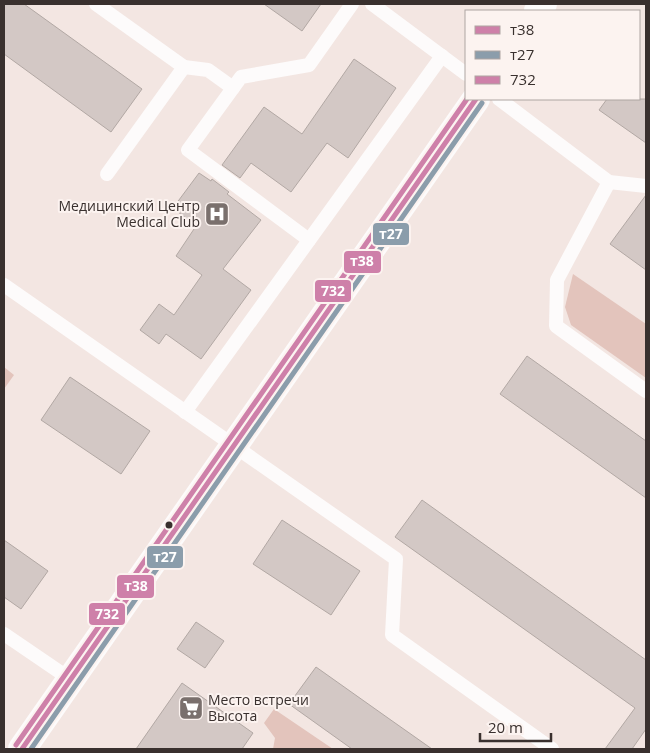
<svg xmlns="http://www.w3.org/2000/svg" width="650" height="753" viewBox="0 0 650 753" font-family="'Open Sans',sans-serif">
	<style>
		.green { fill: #e3c4bc }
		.building { fill: #d3c8c5; stroke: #b2a8a4 }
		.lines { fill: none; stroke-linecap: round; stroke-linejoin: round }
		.service { stroke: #fdfbfb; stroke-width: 14 }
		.secondary { stroke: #fdfbfb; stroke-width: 28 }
		.bus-1-casing { stroke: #fcf3f0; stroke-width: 9 }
		.bus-2-casing { stroke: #fcf3f0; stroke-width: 9 }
		.bus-3-casing { stroke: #fcf3f0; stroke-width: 9 }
		.bus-1 { stroke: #ce80a9; stroke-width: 5 }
		.bus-2 { stroke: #8b9dab; stroke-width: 5 }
		.bus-3 { stroke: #ce80a9; stroke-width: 5 }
		.bus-dot { fill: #39302e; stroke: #fcf3f0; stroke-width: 2 }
		.labels { text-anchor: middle; stroke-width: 4; stroke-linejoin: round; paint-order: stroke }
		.poi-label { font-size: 14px; fill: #39302e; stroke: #fcf3f0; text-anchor: end }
		.line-badge { stroke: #fcf3f0; stroke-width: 2 }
		.badge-label { font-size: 14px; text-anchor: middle; font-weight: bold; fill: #fff }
	</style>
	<rect width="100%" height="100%" fill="#f3e6e2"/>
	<g class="green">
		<polygon points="573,274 646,324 646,378 571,325 565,307"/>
		<polygon points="4,367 14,375 4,389"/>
		<polygon points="274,709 333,749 273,749 275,738 264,723"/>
	</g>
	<g class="building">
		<polygon points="4,4 24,4 142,89 111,132 4,54"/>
		<polygon points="264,4 321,4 302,31"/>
		<polygon points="354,59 396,88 348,158 327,143 291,192 251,163 240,178 222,165 264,107 302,134"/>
		<polygon points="607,99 646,99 646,143 599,110"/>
		<polygon points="199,173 211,181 212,179 229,192 227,194 261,220 223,269 251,290 201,359 166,334 159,344 140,330 159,304 174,315 202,275 176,256 196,226 173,208"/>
		<polygon points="646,195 646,270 610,244"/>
		<polygon points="527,356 646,441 646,498 500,394"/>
		<polygon points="70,377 150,431 121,474 41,420"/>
		<polygon points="422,500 646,660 646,729 632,749 605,749 635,708 395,537"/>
		<polygon points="282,520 360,571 331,615 253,564"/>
		<polygon points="4,540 48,571 21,609 4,597"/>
		<polygon points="196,622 224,641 205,668 177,649"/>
		<polygon points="316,667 388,718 432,749 352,749 289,704"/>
		<polygon points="182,683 253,733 242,749 136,749"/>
	</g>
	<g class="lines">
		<g class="service">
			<polyline points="96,4 184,67 208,70 233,88"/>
			<polyline points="372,4 466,74"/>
			<polyline points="499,99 609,182 646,186"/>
			<polyline points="107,174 184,67"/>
			<polyline points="609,182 557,280 556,326 646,391"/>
			<polyline points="309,240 188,150 241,77 309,65 352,4"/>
			<polyline points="4,285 396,559 392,635 552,749"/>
			<polyline points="185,412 442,56"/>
			<polyline points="4,634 70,679"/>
		</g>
		<g class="secondary">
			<polyline points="538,11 543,4"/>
			<polyline points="22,749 476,99"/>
		</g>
		<defs>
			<polyline id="bus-1" points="22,749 476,99"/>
			<polyline id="bus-2" points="31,749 482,103"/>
			<polyline id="bus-3" points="16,745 467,99"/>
		</defs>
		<use href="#bus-1" class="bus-1-casing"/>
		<use href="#bus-2" class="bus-2-casing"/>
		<use href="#bus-3" class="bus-3-casing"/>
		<use href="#bus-1" class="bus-1"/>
		<use href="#bus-2" class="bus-2"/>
		<use href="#bus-3" class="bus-3"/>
	</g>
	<defs>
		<symbol id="hospital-square" viewBox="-11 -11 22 22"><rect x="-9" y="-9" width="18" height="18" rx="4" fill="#7a706d" stroke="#fcf3f0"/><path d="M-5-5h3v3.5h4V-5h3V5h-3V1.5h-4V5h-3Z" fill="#fff"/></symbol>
		<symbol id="supermarket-square" viewBox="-11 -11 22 22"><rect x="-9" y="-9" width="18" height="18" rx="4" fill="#7a706d" stroke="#fcf3f0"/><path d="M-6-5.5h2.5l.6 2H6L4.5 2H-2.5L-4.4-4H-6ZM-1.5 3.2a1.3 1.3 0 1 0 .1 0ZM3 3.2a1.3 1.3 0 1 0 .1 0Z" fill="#fff"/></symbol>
	</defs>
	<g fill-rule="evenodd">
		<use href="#hospital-square" x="203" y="200" width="28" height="28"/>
		<use href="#supermarket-square" x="177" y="694" width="28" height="28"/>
	</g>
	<circle class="bus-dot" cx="169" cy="525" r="4.5"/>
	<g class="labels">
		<g class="poi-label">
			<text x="200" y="211">Медицинский Центр<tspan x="200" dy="16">Medical Club</tspan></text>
			<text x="208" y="705" text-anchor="start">Место встречи<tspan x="208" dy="16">Высота</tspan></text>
		</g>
	</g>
	<g class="line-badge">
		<rect x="372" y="222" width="38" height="24" rx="5" fill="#8b9dab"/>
		<rect x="343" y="250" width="39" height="24" rx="5" fill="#ce80a9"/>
		<rect x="314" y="279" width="38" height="24" rx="5" fill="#ce80a9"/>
		<rect x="146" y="545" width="38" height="24" rx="5" fill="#8b9dab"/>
		<rect x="116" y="574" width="39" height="25" rx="5" fill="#ce80a9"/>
		<rect x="88" y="602" width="38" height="24" rx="5" fill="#ce80a9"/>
	</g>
	<g class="badge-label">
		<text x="391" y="239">т27</text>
		<text x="362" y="266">т38</text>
		<text x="333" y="296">732</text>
		<text x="165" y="562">т27</text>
		<text x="136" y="591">т38</text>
		<text x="107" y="619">732</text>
	</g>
	<rect width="650" height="753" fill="none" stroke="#39302e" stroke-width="10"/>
	<rect x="465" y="10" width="175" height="90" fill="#fcf3f0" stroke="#aea5a2"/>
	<rect x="475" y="26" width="25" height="8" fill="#ce80a9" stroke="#aea5a2"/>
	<text x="510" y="35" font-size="15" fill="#39302e">т38</text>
	<rect x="475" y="51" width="25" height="8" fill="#8b9dab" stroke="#aea5a2"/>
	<text x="510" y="60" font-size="15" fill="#39302e">т27</text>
	<rect x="475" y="76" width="25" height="8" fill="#ce80a9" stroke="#aea5a2"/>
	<text x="510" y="85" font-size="15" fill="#39302e">732</text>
	<path d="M480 733v8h71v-8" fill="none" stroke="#39302e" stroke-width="2.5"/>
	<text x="488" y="733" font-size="15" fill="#39302e" stroke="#fcf3f0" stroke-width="4" paint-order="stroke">20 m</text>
</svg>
